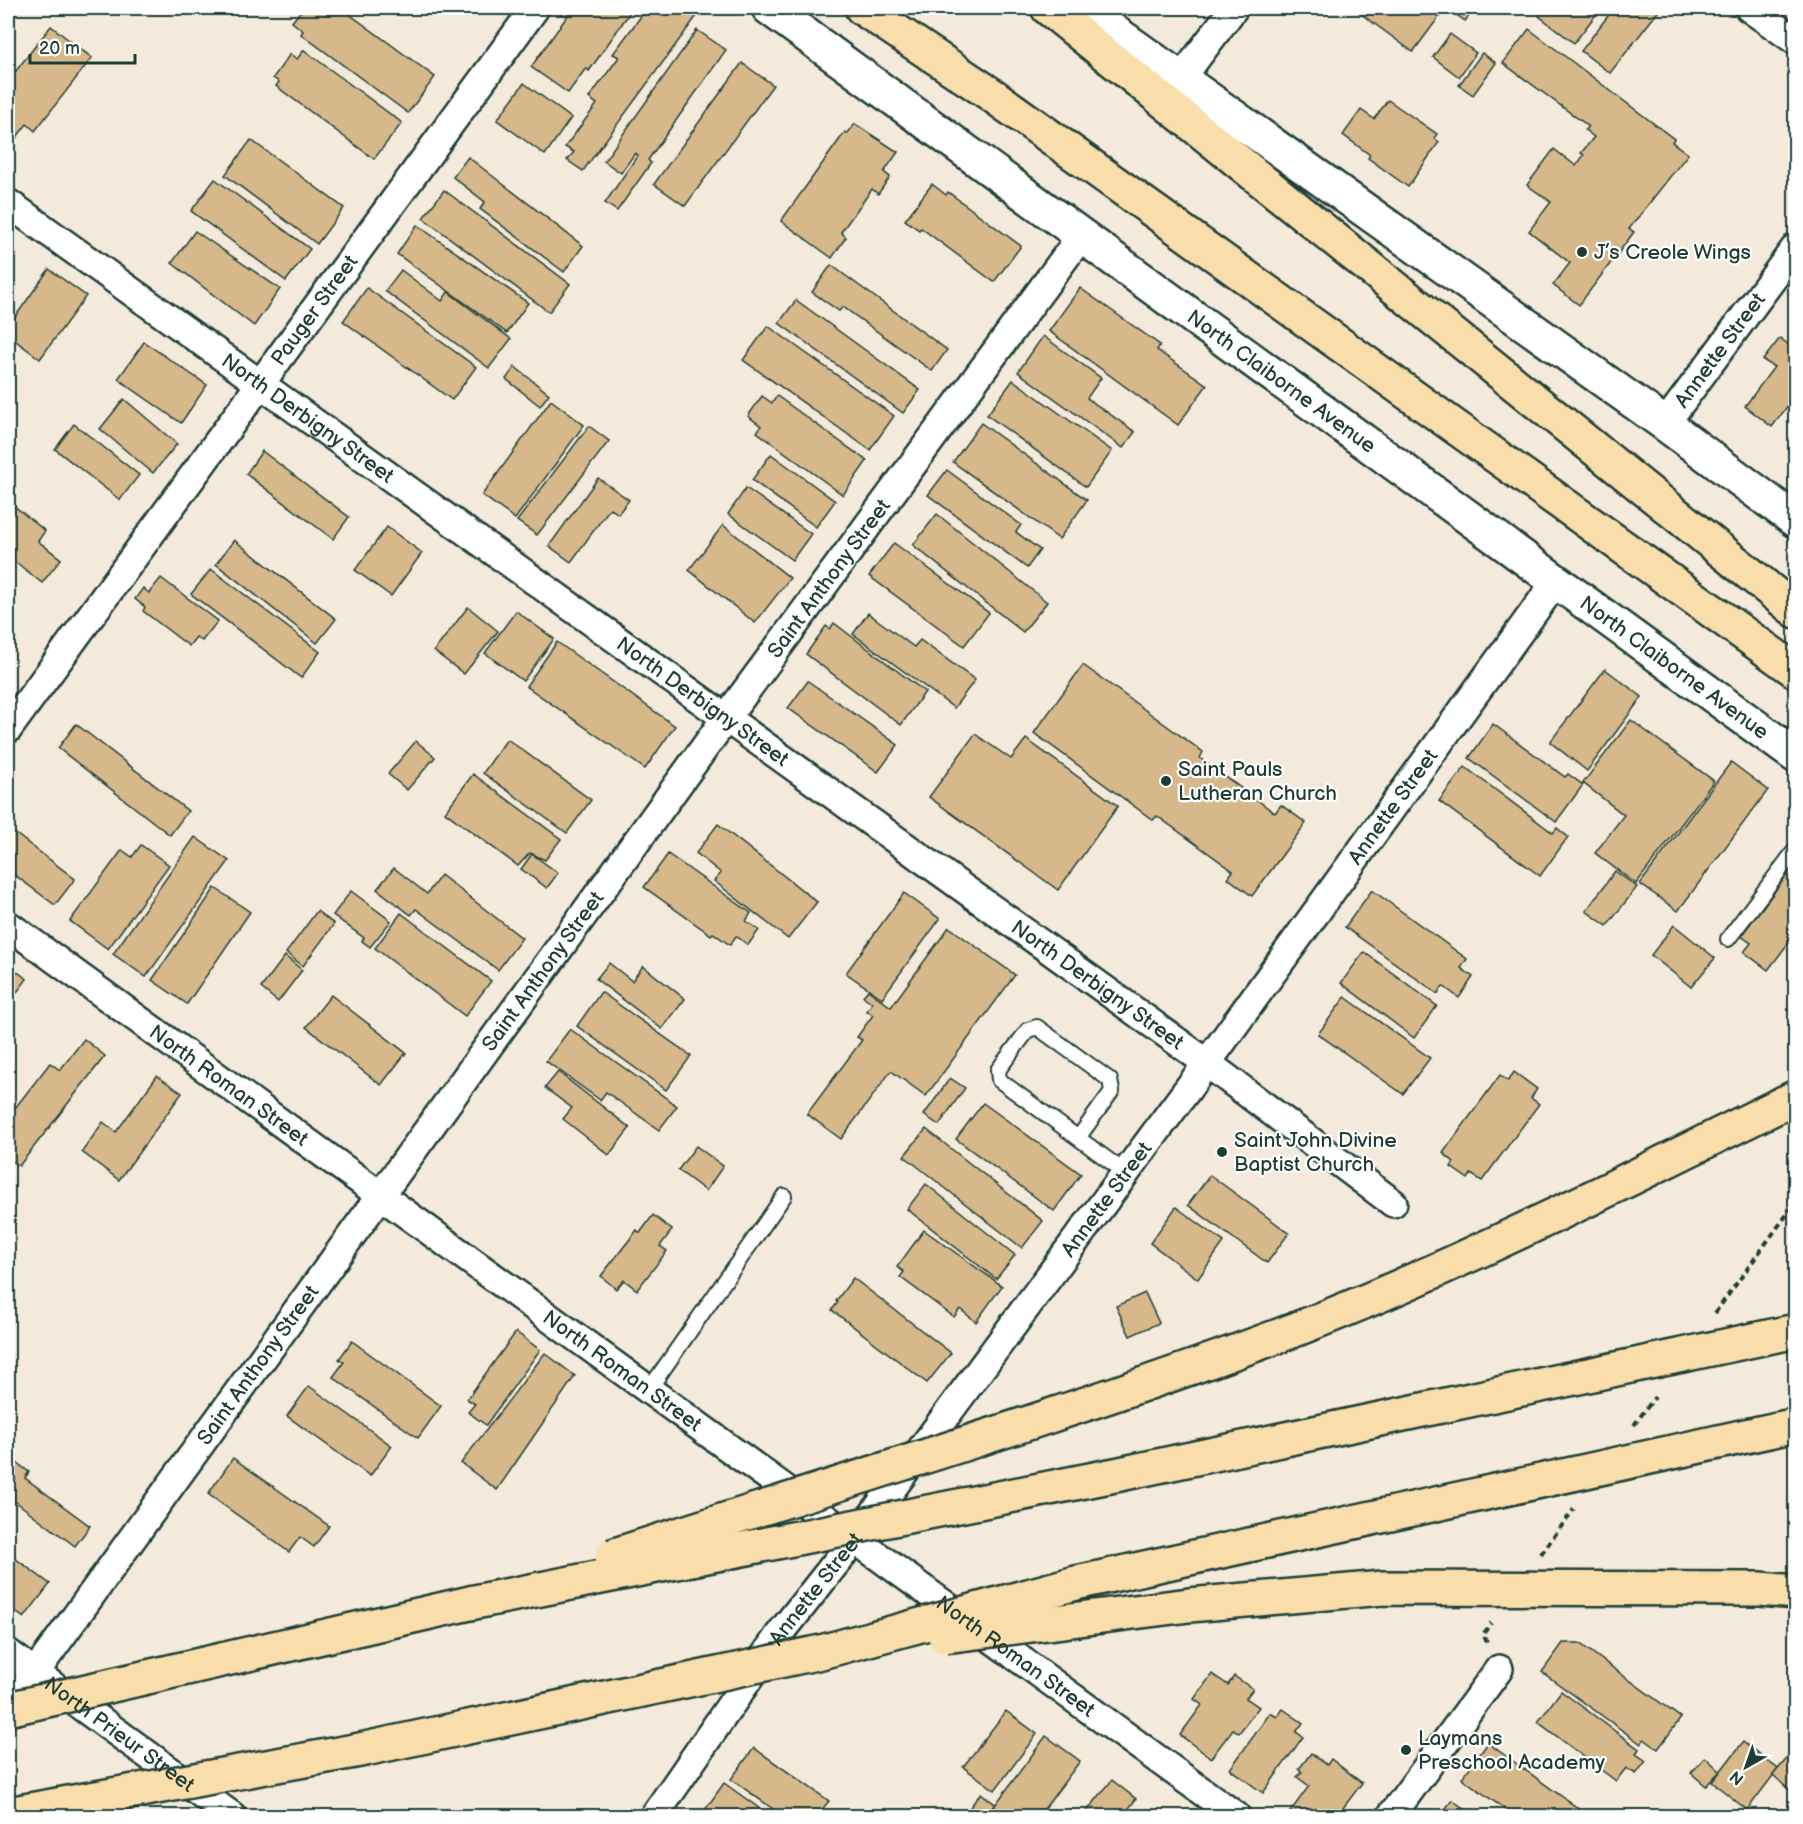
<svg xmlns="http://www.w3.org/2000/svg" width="1803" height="1824" viewBox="0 0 1803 1824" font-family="'Balsamiq Sans',sans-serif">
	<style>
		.building { fill: #d6b88a; stroke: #1f3d34; stroke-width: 1.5 }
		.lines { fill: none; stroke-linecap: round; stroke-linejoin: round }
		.service-casing { stroke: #1f3d34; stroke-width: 18 }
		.minor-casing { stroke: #1f3d34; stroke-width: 32 }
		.secondary-casing { stroke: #1f3d34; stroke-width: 38 }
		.motorway-casing { stroke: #1f3d34; stroke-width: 38 }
		.path { stroke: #1f3d34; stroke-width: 4; stroke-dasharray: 6 4.5; stroke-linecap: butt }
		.service { stroke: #fff; stroke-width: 14 }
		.minor { stroke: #fff; stroke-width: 27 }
		.secondary { stroke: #fff; stroke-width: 33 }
		.motorway { stroke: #f9deab; stroke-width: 33 }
		.motorway-bridge-casing { stroke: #1f3d34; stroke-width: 38; stroke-linecap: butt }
		.motorway-bridge { stroke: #f9deab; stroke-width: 33 }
		.poi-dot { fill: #1f3d34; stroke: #fff; stroke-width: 2 }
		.labels { text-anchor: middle; stroke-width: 4.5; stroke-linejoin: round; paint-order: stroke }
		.poi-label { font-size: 21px; fill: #1f3d34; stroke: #fff; text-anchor: start }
		.street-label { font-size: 21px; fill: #1f3d34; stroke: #fff }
	</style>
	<rect width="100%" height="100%" fill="#f3eadc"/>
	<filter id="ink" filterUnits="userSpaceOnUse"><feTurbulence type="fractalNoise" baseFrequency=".0167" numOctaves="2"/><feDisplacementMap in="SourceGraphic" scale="12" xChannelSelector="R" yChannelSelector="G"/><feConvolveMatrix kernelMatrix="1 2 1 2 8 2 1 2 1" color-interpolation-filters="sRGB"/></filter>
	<g filter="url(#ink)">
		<g class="building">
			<polygon points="303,8 341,8 435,77 408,113 301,34 303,31 292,22"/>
			<polygon points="573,8 633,8 589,71 586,68 568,93 531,67"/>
			<polygon points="647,8 691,8 699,13 583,171 567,160 574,152 565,147 597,104 589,98 619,57 613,54"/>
			<polygon points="1353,8 1426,8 1439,17 1413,52"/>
			<polygon points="1447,8 1475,8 1465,21"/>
			<polygon points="1545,8 1601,8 1574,43 1539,16"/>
			<polygon points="1614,8 1661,8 1610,73 1581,51"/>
			<polygon points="51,26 92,58 35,131 27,124 9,147 8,81"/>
			<polygon points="1529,29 1674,139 1672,142 1688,154 1629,229 1634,232 1579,305 1553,285 1570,263 1529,231 1551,202 1527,185 1554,149 1576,166 1584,155 1581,153 1594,137 1585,130 1588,126 1503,63"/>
			<polygon points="697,30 726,50 648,160 651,163 617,211 605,203 638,155 635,153 621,173 604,161"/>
			<polygon points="1450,34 1476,53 1459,77 1433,57"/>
			<polygon points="304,50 402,123 374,159 276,86 279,82 273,78 290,54 297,59"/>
			<polygon points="1482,53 1496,63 1473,95 1459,85"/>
			<polygon points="742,63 773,85 685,206 654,184"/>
			<polygon points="524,83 571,118 545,155 497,120"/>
			<polygon points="1388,100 1437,134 1434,138 1439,142 1408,187 1368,158 1370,155 1343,135 1361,110 1374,119"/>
			<polygon points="855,124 898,152 884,172 890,177 878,194 872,189 841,232 846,237 832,258 781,221 845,132 847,134"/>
			<polygon points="251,140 344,208 317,244 225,175"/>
			<polygon points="468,157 583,246 564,272 480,209 485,202 453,177"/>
			<polygon points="215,179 310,249 286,281 191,211"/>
			<polygon points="932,184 946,195 948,192 1021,246 994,282 921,228 919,230 905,220"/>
			<polygon points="444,190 570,284 549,312 423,218"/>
			<polygon points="417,225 528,303 507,333 397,254"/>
			<polygon points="195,231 280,289 254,326 172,263"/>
			<polygon points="831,265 947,350 932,371 843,307 839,311 812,292"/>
			<polygon points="49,269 86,296 40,359 8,335 8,327"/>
			<polygon points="401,270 442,301 448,292 511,339 489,368 385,291"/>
			<polygon points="367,288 476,367 452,400 343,321"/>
			<polygon points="1080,288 1160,345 1157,350 1207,385 1178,425 1049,331"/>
			<polygon points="796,300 920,390 903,413 779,323"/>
			<polygon points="768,326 894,416 870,450 743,360"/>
			<polygon points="1043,336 1101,378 1087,398 1135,432 1123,448 1018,372"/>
			<polygon points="1796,336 1796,395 1772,427 1745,406 1774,367 1763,360 1780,338 1789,345"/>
			<polygon points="144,342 207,385 181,423 118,379"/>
			<polygon points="515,367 549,394 540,406 506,379"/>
			<polygon points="1013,380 1112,451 1086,487 987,415"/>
			<polygon points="762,396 772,403 777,396 867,461 843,495 757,432 761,426 748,416"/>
			<polygon points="124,399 177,444 153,473 100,429"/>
			<polygon points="551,400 584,425 515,519 482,495"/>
			<polygon points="981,423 1087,500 1059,539 953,462"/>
			<polygon points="74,424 139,475 120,500 55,449"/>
			<polygon points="589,426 609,441 537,535 517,521"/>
			<polygon points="262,451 349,517 333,539 246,474"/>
			<polygon points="771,454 835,501 816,527 752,480"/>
			<polygon points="947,470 1021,525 1016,532 1040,550 1027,568 928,495"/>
			<polygon points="598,478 629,500 618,514 610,508 571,562 549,546"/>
			<polygon points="746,488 811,534 792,560 728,514"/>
			<polygon points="8,501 45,531 38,541 61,559 42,583 8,556"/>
			<polygon points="937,514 1047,602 1023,632 913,545"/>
			<polygon points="723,525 790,578 755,623 689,570"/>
			<polygon points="387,527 422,553 391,596 355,570"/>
			<polygon points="234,540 336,619 317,643 216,564"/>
			<polygon points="894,543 989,613 964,646 869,576"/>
			<polygon points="211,569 320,652 301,678 191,594"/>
			<polygon points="161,578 218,621 202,641 196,637 189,646 143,611 145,607 135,599 143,588 149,593"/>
			<polygon points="468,607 498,631 464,674 434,651"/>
			<polygon points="516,611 554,639 523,681 485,653"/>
			<polygon points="868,613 914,647 920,640 975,680 954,708 853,634"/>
			<polygon points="834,623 925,692 901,725 806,654 826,626 830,629"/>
			<polygon points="557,642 675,726 645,769 526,686"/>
			<polygon points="1083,665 1203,752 1200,758 1275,813 1281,805 1306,823 1252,896 1228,878 1233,871 1157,816 1153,820 1034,733"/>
			<polygon points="1605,669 1642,697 1587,771 1550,742"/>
			<polygon points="808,681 898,745 878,772 788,708"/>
			<polygon points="1631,720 1714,781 1636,884 1595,853 1624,815 1583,783"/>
			<polygon points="76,724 188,811 170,835 58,748"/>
			<polygon points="1493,724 1565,777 1568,774 1583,785 1556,822 1469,758"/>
			<polygon points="975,734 1011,759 1026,739 1118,806 1058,890 929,797"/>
			<polygon points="507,739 591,800 567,833 483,773"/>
			<polygon points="416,741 435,757 407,790 388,774"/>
			<polygon points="1731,762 1768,790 1678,911 1640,884"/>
			<polygon points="1465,767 1553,833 1557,828 1568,837 1540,876 1439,801"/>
			<polygon points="473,774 561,839 545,860 530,853 518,866 445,812"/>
			<polygon points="718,824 817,902 788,939 714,881 721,873 696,853"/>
			<polygon points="8,828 75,879 55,905 8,870"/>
			<polygon points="195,837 229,861 146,977 113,954"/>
			<polygon points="141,845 169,865 108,949 70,921 122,850 132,857"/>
			<polygon points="532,854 558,873 547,888 521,869"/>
			<polygon points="668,854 751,913 746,921 759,930 748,945 736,936 730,945 713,933 711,935 644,887"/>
			<polygon points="1796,863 1796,933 1768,970 1744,952 1751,943 1741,936"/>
			<polygon points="394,868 427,894 441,875 522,938 498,970 416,909 411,915 377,889"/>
			<polygon points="1615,871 1637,887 1607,926 1586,911"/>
			<polygon points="215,888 250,912 187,1004 152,980"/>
			<polygon points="1372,890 1467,959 1461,968 1473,977 1459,998 1443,986 1438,994 1345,927"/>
			<polygon points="351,891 391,921 370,947 362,941 364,938 333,915"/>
			<polygon points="904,893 940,919 882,998 846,973"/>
			<polygon points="317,911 334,924 303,966 286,953"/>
			<polygon points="401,913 491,981 465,1016 375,948"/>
			<polygon points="1674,925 1715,958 1691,987 1651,955"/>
			<polygon points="949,927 1015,975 926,1096 891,1071 841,1139 807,1114 862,1040 857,1037 873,1015 867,1011 872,1003 863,996 868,990 891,1007"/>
			<polygon points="1364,952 1437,1006 1414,1038 1341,983"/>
			<polygon points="285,956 302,970 278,1002 261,988"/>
			<polygon points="609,963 632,981 643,966 685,999 662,1029 596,979"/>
			<polygon points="8,965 27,979 8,1004"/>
			<polygon points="601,992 691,1056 666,1090 577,1026"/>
			<polygon points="331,995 406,1053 381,1085 306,1027"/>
			<polygon points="1345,997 1430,1058 1403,1094 1318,1034"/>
			<polygon points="570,1029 677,1106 659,1130 606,1092 600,1100 546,1061"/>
			<polygon points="84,1039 105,1056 19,1166 8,1158 8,1117 50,1063 60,1070"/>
			<polygon points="558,1072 630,1128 609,1155 563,1119 572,1108 545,1088"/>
			<polygon points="1514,1072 1537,1089 1531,1098 1539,1104 1482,1181 1471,1174 1468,1179 1451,1167 1454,1162 1443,1153 1500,1075 1508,1081"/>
			<polygon points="157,1076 182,1093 119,1180 82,1152 103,1122 116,1132"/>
			<polygon points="950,1078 965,1088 939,1125 924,1115"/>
			<polygon points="983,1103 1081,1174 1054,1211 956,1139"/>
			<polygon points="926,1129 1043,1221 1022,1248 904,1156"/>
			<polygon points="696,1146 723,1166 706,1191 678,1170"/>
			<polygon points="1210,1175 1289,1233 1267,1263 1188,1205"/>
			<polygon points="926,1184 1015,1255 996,1279 907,1209"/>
			<polygon points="1176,1207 1224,1242 1198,1279 1150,1243"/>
			<polygon points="653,1215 672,1230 660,1246 667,1251 637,1290 624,1280 616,1289 601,1276 637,1230 640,1233"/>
			<polygon points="924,1230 1002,1286 976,1322 960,1309 954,1317 900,1277 904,1272 897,1267"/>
			<polygon points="853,1278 951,1353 927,1383 832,1310 838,1302 836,1301"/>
			<polygon points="1145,1293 1159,1323 1130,1336 1116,1306"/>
			<polygon points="516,1332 540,1350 486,1425 468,1412 475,1404 467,1399"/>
			<polygon points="352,1341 441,1406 418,1438 333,1377 344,1362 339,1359"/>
			<polygon points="545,1353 575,1376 497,1490 461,1463"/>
			<polygon points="309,1386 392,1446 370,1476 287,1416"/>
			<polygon points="9,1457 29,1472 25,1478 90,1526 75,1546 8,1496"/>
			<polygon points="233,1458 329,1526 314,1547 300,1537 289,1552 208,1494"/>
			<polygon points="8,1553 50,1584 24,1618 8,1606"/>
			<polygon points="1563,1643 1579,1643 1681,1718 1658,1749 1644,1739 1641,1744 1542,1672"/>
			<polygon points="1212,1674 1228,1685 1234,1676 1253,1689 1246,1698 1259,1707 1239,1733 1233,1729 1211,1758 1180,1735 1202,1705 1194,1699"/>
			<polygon points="1561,1691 1639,1749 1636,1754 1646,1761 1636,1774 1626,1768 1616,1781 1538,1722"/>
			<polygon points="1283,1709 1303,1723 1296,1732 1303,1737 1263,1793 1230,1769 1270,1713 1277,1717"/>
			<polygon points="1006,1711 1037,1734 995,1790 963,1767"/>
			<polygon points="1046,1736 1080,1761 1039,1816 987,1816"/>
			<polygon points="1743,1742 1778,1769 1747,1810 1712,1782"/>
			<polygon points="1488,1743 1579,1809 1574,1816 1514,1816 1462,1778"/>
			<polygon points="754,1748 829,1801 817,1816 783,1816 731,1779"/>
			<polygon points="1796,1748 1796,1791 1794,1793 1773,1775"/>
			<polygon points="1311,1753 1327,1765 1331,1759 1362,1783 1337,1816 1296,1816 1290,1812 1309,1786 1297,1777 1302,1772 1299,1769"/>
			<polygon points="1705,1757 1720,1771 1706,1786 1691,1773"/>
			<polygon points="1112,1780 1136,1799 1123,1816 1083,1816"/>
			<polygon points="724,1783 770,1816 705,1816 702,1814"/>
			<polygon points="981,1793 995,1804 986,1816 963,1816"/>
			<polygon points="1452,1800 1475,1816 1440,1816"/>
		</g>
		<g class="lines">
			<defs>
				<g id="service">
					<polyline points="1728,939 1796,849"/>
					<polyline points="1078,1138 1112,1091 1110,1080 1037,1027 1028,1030 998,1070 999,1080 1126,1173"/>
					<polyline points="648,1391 784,1196"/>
				</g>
				<g id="minor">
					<polyline points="1749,8 1796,41"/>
					<polyline points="1180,80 1234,8"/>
					<path id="s1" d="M 8,203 L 1207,1063 L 1393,1203"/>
					<path id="s2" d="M 1665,424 L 1796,247"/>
					<path id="s3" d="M 8,729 L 535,8"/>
					<path id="s4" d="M 8,925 L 1236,1816"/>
					<path id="s5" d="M 8,1653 L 232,1816"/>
					<path id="s6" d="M 8,1710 L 726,718 L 1081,236"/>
					<path id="s7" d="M 654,1816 L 779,1635 L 854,1540 L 1207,1063 L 1557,580"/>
					<polyline points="1391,1816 1499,1669"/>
				</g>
				<g id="secondary">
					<path id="s8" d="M 769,8 L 1796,756"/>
					<polyline points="1081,8 1665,424 1796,521"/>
				</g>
				<g id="motorway">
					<polyline points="862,8 992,95 1796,671"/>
					<polyline points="1048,8 1796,611"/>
					<polyline points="1593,1197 1796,1097"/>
				</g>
			</defs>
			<use href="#service" class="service-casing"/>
			<use href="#minor" class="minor-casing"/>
			<use href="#secondary" class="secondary-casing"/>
			<use href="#motorway" class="motorway-casing"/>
			<g class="path">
				<polyline points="1715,1313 1796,1202"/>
				<polyline points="1634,1425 1655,1397"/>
				<polyline points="1541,1554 1574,1509"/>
				<polyline points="1487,1642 1483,1634 1491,1623"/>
			</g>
			<use href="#service" class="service"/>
			<use href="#minor" class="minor"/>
			<use href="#secondary" class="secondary"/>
			<use href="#motorway" class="motorway"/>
			<defs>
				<g id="motorway-bridge">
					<path d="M 612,1556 C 835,1484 1061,1417 1281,1335 C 1387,1295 1490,1246 1593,1197"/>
					<polyline points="945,1636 1189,1605 1383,1588 1760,1589 1796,1592"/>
					<polyline points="8,1709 470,1603 1120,1474 1796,1331"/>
					<polyline points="8,1814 360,1750 821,1652 1076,1583 1796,1425"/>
				</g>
			</defs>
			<use href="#motorway-bridge" class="motorway-bridge-casing"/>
			<use href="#motorway-bridge" class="motorway-bridge"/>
		</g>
	</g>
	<g class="poi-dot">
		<circle cx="1582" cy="252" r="6"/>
		<circle cx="1166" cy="781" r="6"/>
		<circle cx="1222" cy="1152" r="6"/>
		<circle cx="1406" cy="1750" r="6"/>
	</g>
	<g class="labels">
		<g class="poi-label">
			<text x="1594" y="259">J’s Creole Wings</text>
			<text x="1178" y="776">Saint Pauls<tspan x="1178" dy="24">Lutheran Church</tspan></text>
			<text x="1234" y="1147">Saint John Divine<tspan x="1234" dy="24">Baptist Church</tspan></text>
			<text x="1418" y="1745">Laymans<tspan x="1418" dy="24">Preschool Academy</tspan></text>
		</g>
		<g class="street-label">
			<text dy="7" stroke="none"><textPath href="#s3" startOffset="519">Pauger Street</textPath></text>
			<text dy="7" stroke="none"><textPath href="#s2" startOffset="92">Annette Street</textPath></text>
			<text dy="7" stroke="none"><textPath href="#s8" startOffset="634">North Claiborne Avenue</textPath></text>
			<text dy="7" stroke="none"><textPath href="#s1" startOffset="369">North Derbigny Street</textPath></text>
			<text dy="7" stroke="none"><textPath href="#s6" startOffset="1398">Saint Anthony Street</textPath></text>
			<text dy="7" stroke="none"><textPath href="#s8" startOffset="1120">North Claiborne Avenue</textPath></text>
			<text dy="7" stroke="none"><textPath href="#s1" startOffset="855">North Derbigny Street</textPath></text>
			<text dy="7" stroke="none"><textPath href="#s7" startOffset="1251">Annette Street</textPath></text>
			<text dy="7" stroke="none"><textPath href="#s6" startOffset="912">Saint Anthony Street</textPath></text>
			<text dy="7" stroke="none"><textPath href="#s1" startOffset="1341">North Derbigny Street</textPath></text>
			<text dy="7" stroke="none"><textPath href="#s4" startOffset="273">North Roman Street</textPath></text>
			<text dy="7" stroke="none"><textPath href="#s7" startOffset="765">Annette Street</textPath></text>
			<text dy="7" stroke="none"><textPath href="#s6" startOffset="426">Saint Anthony Street</textPath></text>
			<text dy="7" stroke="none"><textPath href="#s4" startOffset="759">North Roman Street</textPath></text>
			<text dy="7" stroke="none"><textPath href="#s7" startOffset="279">Annette Street</textPath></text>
			<text dy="7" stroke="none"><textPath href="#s4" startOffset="1245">North Roman Street</textPath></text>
			<text dy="7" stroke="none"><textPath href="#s5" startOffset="138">North Prieur Street</textPath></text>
		</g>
	</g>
	<rect width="1803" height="1824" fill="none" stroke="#fff" stroke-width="30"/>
	<rect x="15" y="15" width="1773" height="1794" fill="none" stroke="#1f3d34" stroke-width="2" filter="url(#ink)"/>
	<g transform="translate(1746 1767) rotate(220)" stroke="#ffffff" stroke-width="4.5" paint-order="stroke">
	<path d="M0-4.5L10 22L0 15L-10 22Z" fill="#1f3d34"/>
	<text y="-9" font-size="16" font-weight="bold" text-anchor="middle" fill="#1f3d34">N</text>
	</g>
	<path d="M30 54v9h105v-9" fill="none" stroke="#1f3d34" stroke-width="3"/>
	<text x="39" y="54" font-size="18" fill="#1f3d34" stroke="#ffffff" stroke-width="4.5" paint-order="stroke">20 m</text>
</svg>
